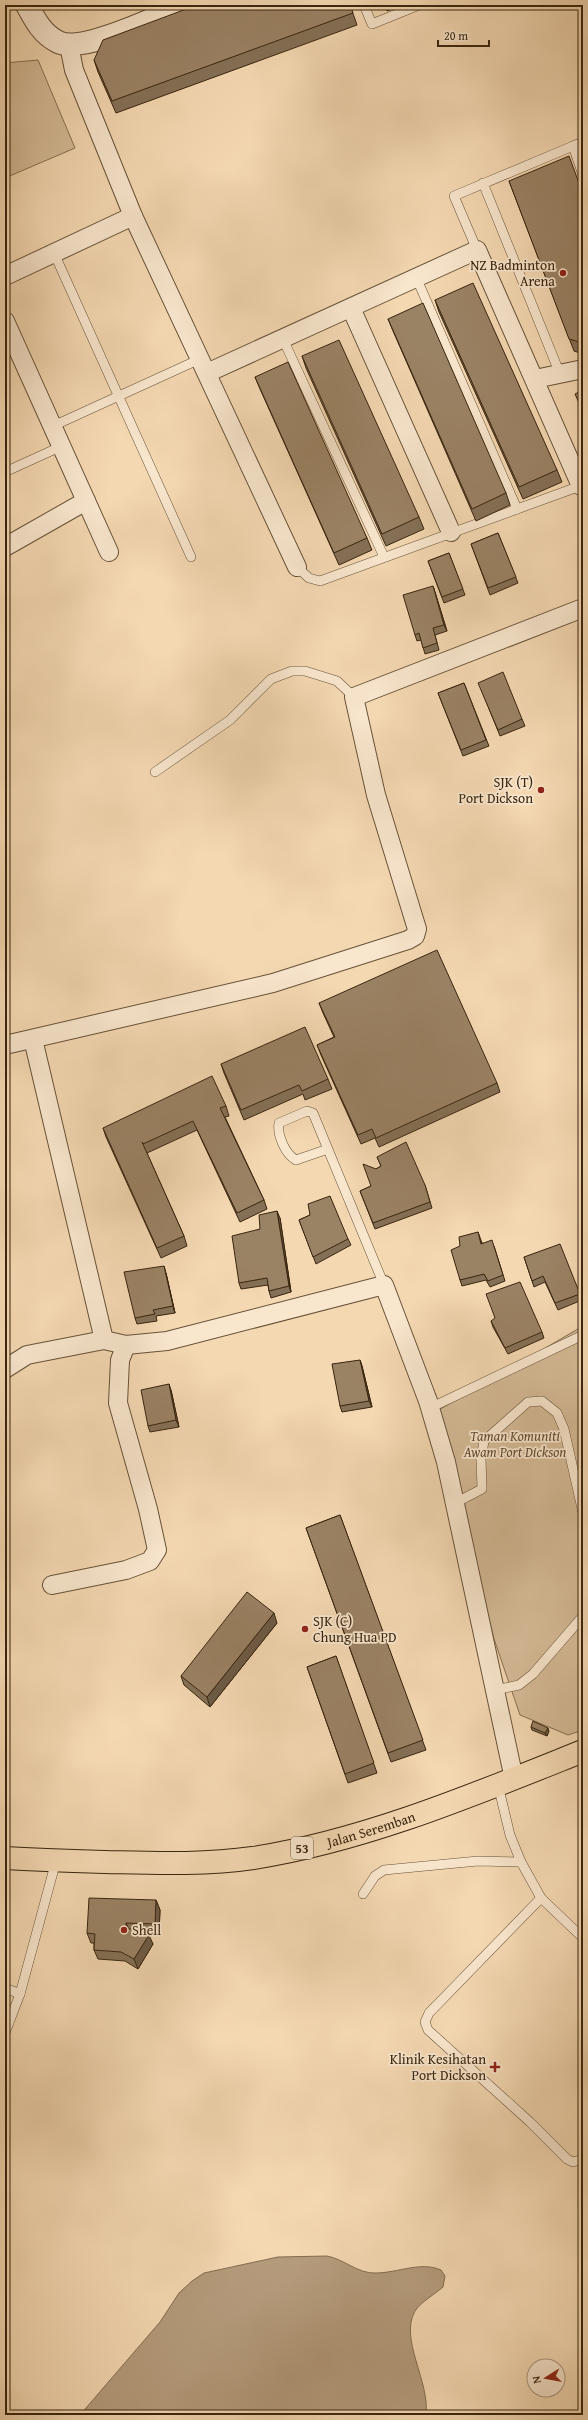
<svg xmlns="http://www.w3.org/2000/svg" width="588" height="2420" viewBox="0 0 588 2420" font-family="'Gentium Book Plus',serif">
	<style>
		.green { fill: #d4ba96; stroke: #867052 }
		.water { fill: #b49b7b; stroke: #826c50 }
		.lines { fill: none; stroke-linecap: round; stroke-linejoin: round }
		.service-casing { stroke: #675238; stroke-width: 10 }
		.minor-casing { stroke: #675238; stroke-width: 20 }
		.tertiary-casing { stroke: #675238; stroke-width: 24 }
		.primary-casing { stroke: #38250f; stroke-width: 24 }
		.service { stroke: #f8e6cd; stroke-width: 9 }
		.minor { stroke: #f8e6cd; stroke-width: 18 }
		.tertiary { stroke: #f8e6cd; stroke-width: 22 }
		.primary { stroke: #f4d8b2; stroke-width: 22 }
		.wall { fill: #847056; stroke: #38250f }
		.shaded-wall { fill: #6c5b46; stroke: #38250f }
		.building { fill: #9a8264; stroke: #38250f }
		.poi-dot { fill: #8f2418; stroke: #f8e6cd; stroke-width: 1.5 }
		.labels { text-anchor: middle; stroke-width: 3.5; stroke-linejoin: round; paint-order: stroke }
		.shield { fill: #f8e6cd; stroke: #725f48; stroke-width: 1 }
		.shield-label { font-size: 13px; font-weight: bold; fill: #38250f }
		.poi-label { font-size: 14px; fill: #38250f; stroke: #f8e6cd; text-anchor: end }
		.park-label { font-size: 14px; font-style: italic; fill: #5f4a31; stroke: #f8e6cd }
		.street-label { font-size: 14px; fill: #38250f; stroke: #f8e6cd }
	</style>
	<rect width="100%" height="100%" fill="#f4d8b2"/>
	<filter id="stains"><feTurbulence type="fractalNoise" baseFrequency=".005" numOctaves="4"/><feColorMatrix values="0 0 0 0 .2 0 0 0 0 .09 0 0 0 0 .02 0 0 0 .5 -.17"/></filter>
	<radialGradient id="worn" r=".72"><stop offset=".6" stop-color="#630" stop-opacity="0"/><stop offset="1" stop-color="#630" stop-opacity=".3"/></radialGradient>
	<g class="green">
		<polygon points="38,60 75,148 5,178 5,63"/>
		<polygon points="583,1326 583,1730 568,1735 520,1715 494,1639 437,1411"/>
	</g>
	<path class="water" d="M 327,2256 C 344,2259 358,2274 376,2273 C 397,2273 421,2261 441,2270 L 445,2276 L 443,2287 C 435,2294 421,2302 415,2311 C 399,2339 430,2381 426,2415 L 80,2415 L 160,2322 L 179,2293 L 192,2281 L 204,2273 L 278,2257 Z"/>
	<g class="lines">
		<defs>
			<g id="service">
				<polyline points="364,5 372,24 419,5"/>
				<polyline points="583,142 573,146 583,175"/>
				<polyline points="483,183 560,374"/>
				<polyline points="477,250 454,196 573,146"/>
				<polyline points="54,253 191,557"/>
				<polyline points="416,277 517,509"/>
				<polyline points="282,337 384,557"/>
				<polyline points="53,426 200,359"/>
				<polyline points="7,471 62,446"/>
				<polyline points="297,567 309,578 320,581 583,485"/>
				<polyline points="155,772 230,720 271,679 292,671 305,671 337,681 354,697"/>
				<path d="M 328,1149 L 296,1160 C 285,1154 277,1135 279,1123 L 307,1111 L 313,1113 L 384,1285"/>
				<polyline points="430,1408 583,1335"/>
				<polyline points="455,1503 482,1489 481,1459 484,1441 528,1402 542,1401 557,1413 564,1429 583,1513"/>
				<polyline points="495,1690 519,1685 533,1674 583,1616"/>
				<polyline points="498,1785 510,1835 521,1862 541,1898 583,1938"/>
				<polyline points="363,1894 375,1876 384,1870 478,1861 521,1862"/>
				<polyline points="541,1898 429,2013 425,2022 428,2030 530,2122 567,2159 573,2162 583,2159"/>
				<polyline points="5,1988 20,1994"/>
				<polyline points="5,2033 20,1994 56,1861"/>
			</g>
			<g id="minor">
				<polyline points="69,45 74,70 133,216 297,567"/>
				<polyline points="5,276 133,216"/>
				<polyline points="351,308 451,532"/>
				<polyline points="5,321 109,552"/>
				<polyline points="207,373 477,250 581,486"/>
				<polyline points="535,379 583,369"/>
				<polyline points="5,547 86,501"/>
				<polyline points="33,1039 104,1340"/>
				<polyline points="5,1045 273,983 408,940 415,936 417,929 376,795 354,697 583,608"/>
				<polyline points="5,1369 27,1355 104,1340 126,1345 167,1341 384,1285 428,1401 446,1462 514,1779"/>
				<polyline points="52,1585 126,1570 150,1561 157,1550 148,1509 118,1403 120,1360 126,1345"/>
			</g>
			<path id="tertiary" d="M 27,5 C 35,20 42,34 58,42 C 82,54 159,16 185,5"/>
			<g id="primary">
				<path id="s1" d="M 5,1858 C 38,1860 71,1861 105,1862 C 154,1863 204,1865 253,1858 C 364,1841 478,1793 583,1751"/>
			</g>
		</defs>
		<use href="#service" class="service-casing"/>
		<use href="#minor" class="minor-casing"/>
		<use href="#tertiary" class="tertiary-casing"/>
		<use href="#primary" class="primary-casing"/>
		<use href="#service" class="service"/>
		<use href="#minor" class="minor"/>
		<use href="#tertiary" class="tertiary"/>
		<use href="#primary" class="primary"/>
	</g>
	<g class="wall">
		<polygon points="350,5 357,25 116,113 98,72 94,60"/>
		<polygon points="385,5 402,5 387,11"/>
		<polygon points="509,181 583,194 583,354 574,351"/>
		<polygon points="435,300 557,470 562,482 523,499 439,312"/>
		<polygon points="388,319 506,493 510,505 476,521 393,331"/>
		<polygon points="302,356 419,517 424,529 386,546 306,368"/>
		<polygon points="255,377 367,538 372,550 339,565 260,389"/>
		<polygon points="498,533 518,583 490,595 471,544"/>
		<polygon points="449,553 465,595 444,603 428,561"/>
		<polygon points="433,586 447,631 435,635 439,650 425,654 421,640 417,641 415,635"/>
		<polygon points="464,683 489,746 463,756 438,693"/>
		<polygon points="481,689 522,719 525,726 500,736"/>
		<polygon points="319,1003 497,1083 500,1092 379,1147 375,1138 361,1144 321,1055 317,1045 334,1037 323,1013"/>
		<polygon points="221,1064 328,1079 332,1089 305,1100 303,1094 244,1120 224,1073"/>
		<polygon points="226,1106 229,1116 225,1117 264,1200 267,1209 240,1222 197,1130 147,1153 184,1236 187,1246 161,1258 106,1137 103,1128"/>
		<polygon points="377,1157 425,1185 432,1208 375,1229 360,1191 371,1186 376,1169 381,1166"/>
		<polygon points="310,1215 348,1239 351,1245 316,1264 299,1220"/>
		<polygon points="280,1218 291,1292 271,1298 269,1291 268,1285 241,1289 239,1283 260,1229"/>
		<polygon points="478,1232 482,1243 494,1246 505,1281 490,1287 486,1280 462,1286 460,1280 460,1246"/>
		<polygon points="524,1257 580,1294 582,1300 558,1310 545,1282 534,1287"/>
		<polygon points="166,1273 175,1313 156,1316 157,1321 137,1324 135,1318"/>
		<polygon points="491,1321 542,1332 544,1338 508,1354 493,1327"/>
		<polygon points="360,1360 362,1366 372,1407 342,1412 340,1406"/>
		<polygon points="171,1390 179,1427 150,1432 148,1426"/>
		<polygon points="340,1515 426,1750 391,1762 306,1528"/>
		<polygon points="277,1623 210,1707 184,1685 181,1676"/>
		<polygon points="336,1656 377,1773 348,1783 307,1667"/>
		<polygon points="531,1727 549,1731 547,1736 532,1730"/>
		<polygon points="156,1900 160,1910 159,1933 146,1933 153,1944 138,1969 125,1961 98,1959 94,1950 94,1943 91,1943 87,1933"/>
	</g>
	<g class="shaded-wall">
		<polygon points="433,586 435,592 447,631 444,625"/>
		<polygon points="277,1211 280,1218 291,1292 289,1286"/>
		<polygon points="164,1266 166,1273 175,1313 173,1306"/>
		<polygon points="360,1360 362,1366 372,1407 369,1401"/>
		<polygon points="169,1384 171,1390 179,1427 176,1420"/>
		<polygon points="274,1613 277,1623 210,1707 207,1697"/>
		<polygon points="548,1728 549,1731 547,1736 545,1733"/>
		<polygon points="156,1900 160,1910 159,1933 155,1924"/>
		<polygon points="126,1923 130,1932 126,1929"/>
		<polygon points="149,1935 153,1944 138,1969 134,1959"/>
		<polygon points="5,2215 7,2222 5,2226"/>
	</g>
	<g class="building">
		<polygon points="197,5 350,5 353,13 112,101 94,60 103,40"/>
		<polygon points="569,156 583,194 583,343 569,339 509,181"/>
		<polygon points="473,283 557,470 519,487 435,300"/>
		<polygon points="423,303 506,493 472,509 388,319"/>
		<polygon points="339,340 419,517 382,534 302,356"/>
		<polygon points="288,362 367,538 334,553 255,377"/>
		<polygon points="583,390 583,412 575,394"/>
		<polygon points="498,533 516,577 488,588 471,544"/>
		<polygon points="449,553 463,589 442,597 428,561"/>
		<polygon points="433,586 444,625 433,628 437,643 423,648 419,633 415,635 403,595"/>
		<polygon points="503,672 522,719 498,730 478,683"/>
		<polygon points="464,683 486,740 461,750 438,693"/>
		<polygon points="437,950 497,1083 376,1138 372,1129 358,1135 317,1045 335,1037 319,1003"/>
		<polygon points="305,1027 328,1079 302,1091 299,1085 241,1110 221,1064"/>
		<polygon points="212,1076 226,1106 220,1108 264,1200 237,1213 193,1121 143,1144 142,1142 184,1236 157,1248 103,1128"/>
		<polygon points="406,1142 425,1185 430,1202 373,1223 360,1191 371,1186 363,1164 376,1169 381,1166 377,1157"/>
		<polygon points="330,1196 348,1239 313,1257 299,1220 310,1215 308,1204"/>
		<polygon points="277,1211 289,1286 269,1291 267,1278 239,1283 232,1236 260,1229 259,1215"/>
		<polygon points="478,1232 481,1244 492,1240 503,1275 488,1281 484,1274 460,1280 451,1250 460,1246 459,1237"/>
		<polygon points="560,1244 580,1294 555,1303 543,1276 532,1281 524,1257"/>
		<polygon points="164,1266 173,1306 153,1310 155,1314 135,1318 124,1272"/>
		<polygon points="520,1282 542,1332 505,1348 491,1321 495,1318 486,1294"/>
		<polygon points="360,1360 369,1401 340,1406 332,1364"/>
		<polygon points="169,1384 176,1420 148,1426 141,1390"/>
		<polygon points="340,1515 423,1740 388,1753 306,1528"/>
		<polygon points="247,1592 274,1613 207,1697 181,1676"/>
		<polygon points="336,1656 374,1763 345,1774 307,1667"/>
		<polygon points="533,1721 548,1728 545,1733 531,1727"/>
		<polygon points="89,1898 156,1900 155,1924 126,1923 126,1929 135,1929 136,1927 149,1935 134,1959 121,1952 94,1950 95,1934 87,1933"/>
	</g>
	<g class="poi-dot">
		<circle cx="563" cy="273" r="4"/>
		<circle cx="541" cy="790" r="4"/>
		<circle cx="305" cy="1629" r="4"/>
		<circle cx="124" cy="1930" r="4"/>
		<path d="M493 2061h4v4h4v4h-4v4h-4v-4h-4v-4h4z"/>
	</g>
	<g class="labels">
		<rect class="shield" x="291" y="1837" width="22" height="22" rx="3"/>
		<g class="shield-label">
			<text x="302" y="1853">53</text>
		</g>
		<g class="poi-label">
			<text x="555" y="270">NZ Badminton<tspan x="555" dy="16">Arena</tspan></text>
			<text x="533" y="787">SJK (T)<tspan x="533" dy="16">Port Dickson</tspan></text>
			<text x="313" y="1626" text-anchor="start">SJK (C)<tspan x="313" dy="16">Chung Hua PD</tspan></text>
			<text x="132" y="1935" text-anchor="start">Shell</text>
			<text x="486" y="2064">Klinik Kesihatan<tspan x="486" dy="16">Port Dickson</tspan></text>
		</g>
		<g class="park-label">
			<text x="515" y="1441">Taman Komuniti<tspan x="515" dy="16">Awam Port Dickson</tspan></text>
		</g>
		<g class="street-label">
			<text dy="5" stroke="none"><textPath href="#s1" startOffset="370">Jalan Seremban</textPath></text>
		</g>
	</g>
	<rect width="588" height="2420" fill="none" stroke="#f4d8b2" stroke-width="20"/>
	<rect x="6" y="6" width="576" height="2408" fill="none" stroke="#38250f" stroke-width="2"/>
	<rect x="10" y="10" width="568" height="2400" fill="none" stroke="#38250f"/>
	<g transform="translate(546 2378) rotate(259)"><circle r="19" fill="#f8e6cd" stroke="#ab9981"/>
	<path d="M0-3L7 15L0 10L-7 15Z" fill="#8f2418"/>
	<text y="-6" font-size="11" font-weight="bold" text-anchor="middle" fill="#38250f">N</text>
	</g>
	<path d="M438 40v6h51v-6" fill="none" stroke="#38250f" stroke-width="2"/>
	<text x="444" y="40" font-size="12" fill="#38250f" stroke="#f8e6cd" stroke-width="3" paint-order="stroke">20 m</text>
	<rect width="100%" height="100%" filter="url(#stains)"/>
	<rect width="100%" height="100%" fill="url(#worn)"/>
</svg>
